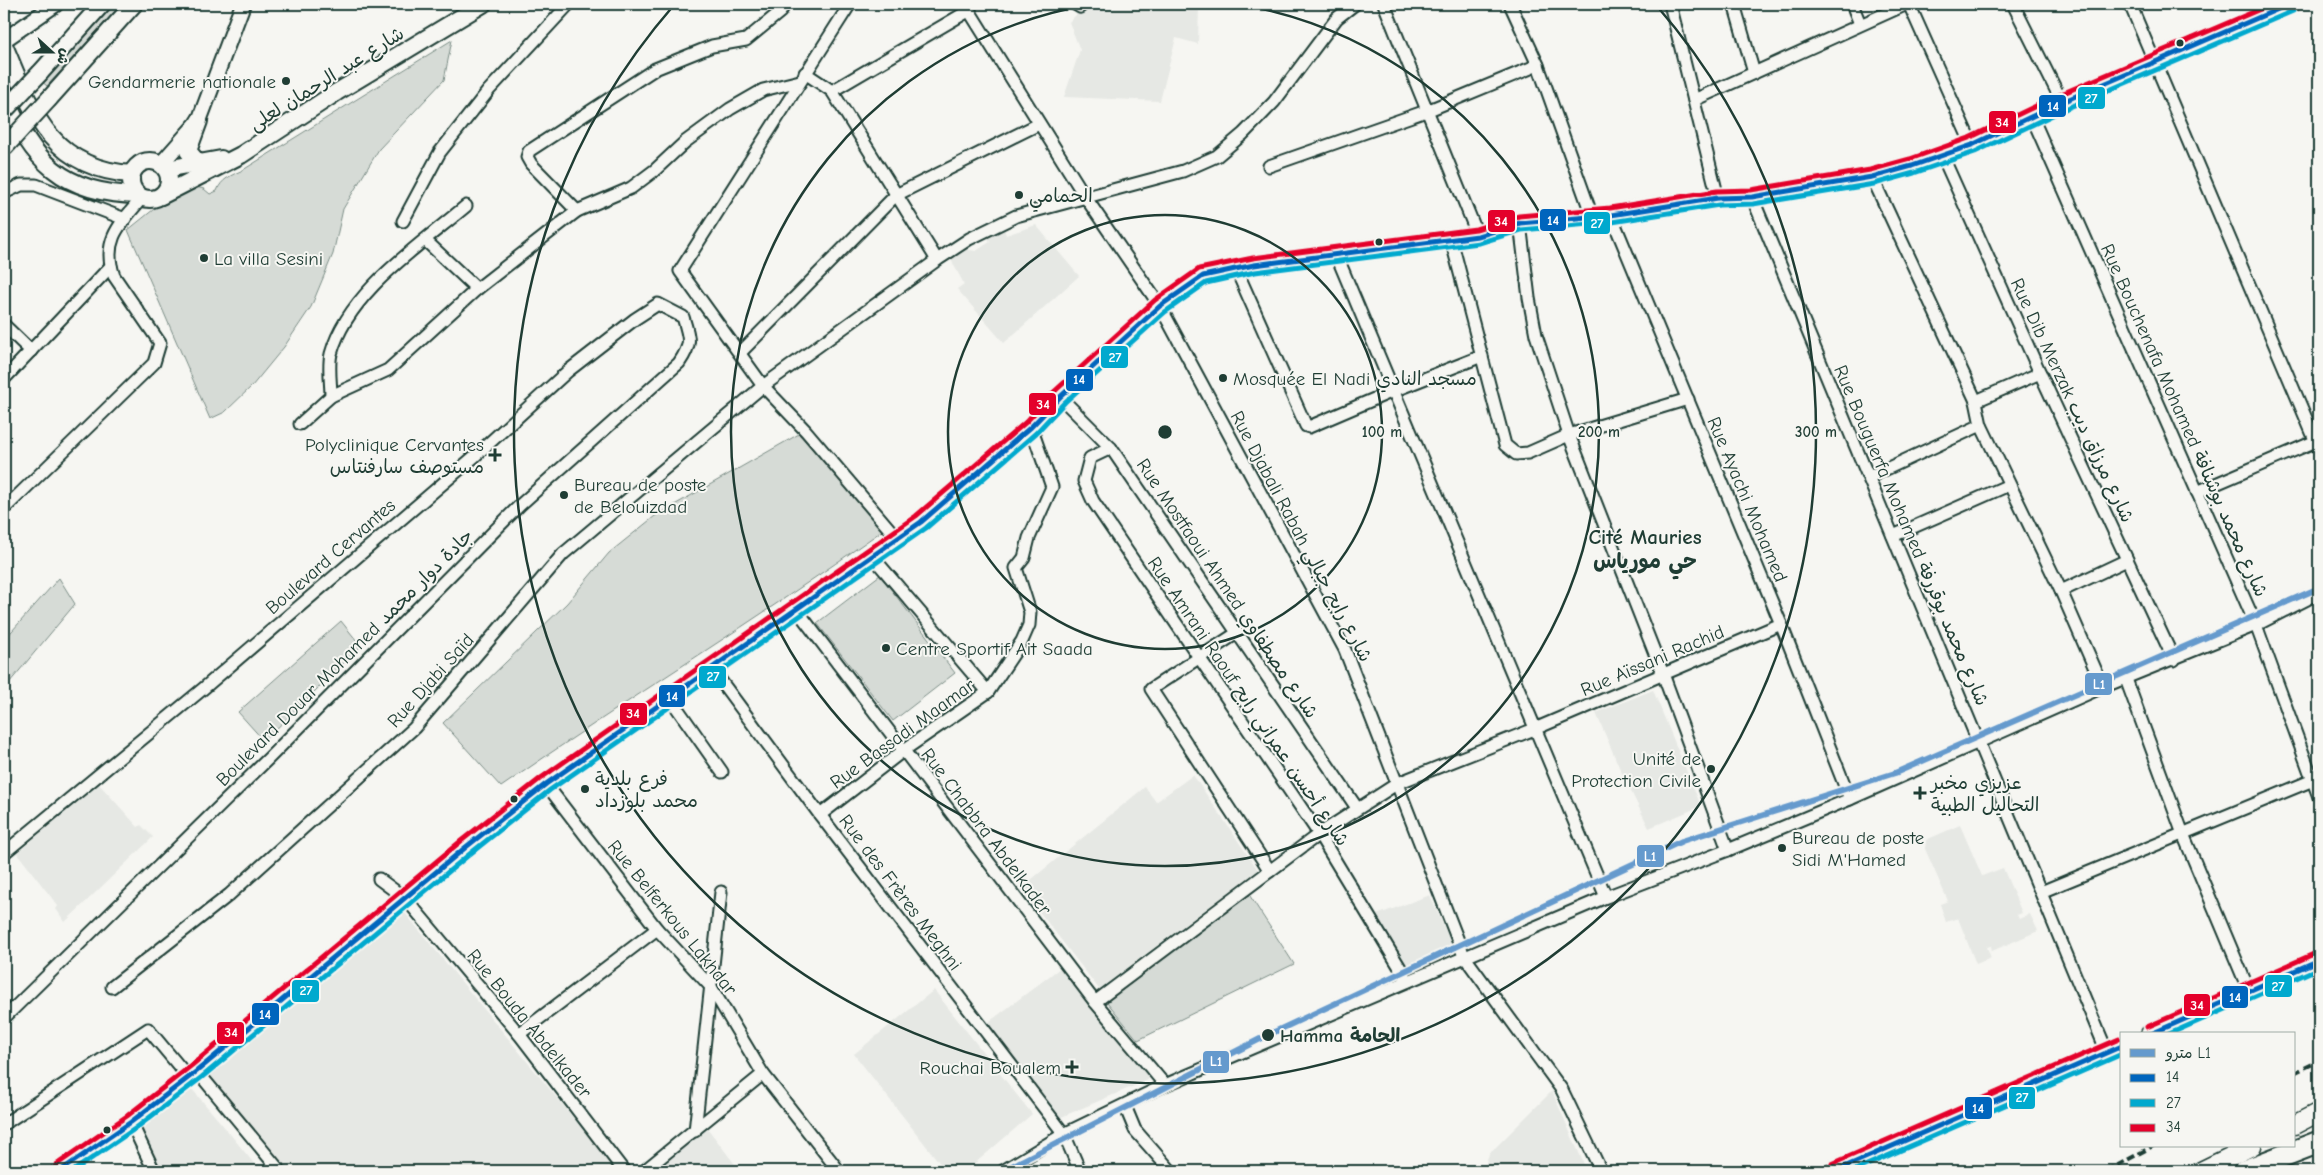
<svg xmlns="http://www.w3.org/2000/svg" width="2323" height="1175" viewBox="0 0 2323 1175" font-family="'Comic Neue','Playpen Sans Arabic',sans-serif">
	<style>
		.built { fill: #e6e8e4 }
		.green { fill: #d6dbd6; stroke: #7a8c85 }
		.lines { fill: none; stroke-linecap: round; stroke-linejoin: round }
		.minor-casing { stroke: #1f3d34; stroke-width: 15 }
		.tertiary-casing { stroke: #1f3d34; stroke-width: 18 }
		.secondary-casing { stroke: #1f3d34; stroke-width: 20 }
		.primary-casing { stroke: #1f3d34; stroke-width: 21 }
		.motorway-casing { stroke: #1f3d34; stroke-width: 25 }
		.minor { stroke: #f6f6f2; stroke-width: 11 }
		.tertiary { stroke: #f6f6f2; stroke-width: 14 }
		.secondary { stroke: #f6f6f2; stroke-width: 16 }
		.primary { stroke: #f6f6f2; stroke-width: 18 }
		.motorway { stroke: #f6f6f2; stroke-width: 21 }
		.rail { stroke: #1f3d34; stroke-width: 4; stroke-dasharray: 8 4; stroke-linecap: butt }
		.secondary-bridge-casing { stroke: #1f3d34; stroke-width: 20; stroke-linecap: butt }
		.secondary-bridge { stroke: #f6f6f2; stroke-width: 16 }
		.bus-1-casing { stroke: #f6f6f2; stroke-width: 9 }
		.bus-2-casing { stroke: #f6f6f2; stroke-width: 9 }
		.bus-3-casing { stroke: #f6f6f2; stroke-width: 9 }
		.bus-1 { stroke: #0065bd; stroke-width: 5 }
		.bus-2 { stroke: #00a9ce; stroke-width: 5 }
		.bus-3 { stroke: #e4002b; stroke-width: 5 }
		.metro-1-casing { stroke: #f6f6f2; stroke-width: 10 }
		.metro-1 { stroke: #659acd; stroke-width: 6 }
		.ring { fill: none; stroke: #1f3d34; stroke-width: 2.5 }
		.bus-dot { fill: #1f3d34; stroke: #f6f6f2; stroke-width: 2 }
		.labels { text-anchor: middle; stroke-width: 4; stroke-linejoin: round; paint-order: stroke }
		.street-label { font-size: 19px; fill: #1f3d34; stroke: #f6f6f2 }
		.poi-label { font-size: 19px; fill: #1f3d34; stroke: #f6f6f2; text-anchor: start }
		.stop-label { font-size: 19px; font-weight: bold; fill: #1f3d34; stroke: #f6f6f2; text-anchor: start }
		.quarter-label { font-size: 21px; font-weight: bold; fill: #1f3d34; stroke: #f6f6f2 }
		.centre { fill: #1f3d34; stroke: #f6f6f2; stroke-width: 2.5 }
		.ring-label { font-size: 15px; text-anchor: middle; font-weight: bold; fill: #1f3d34; stroke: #f6f6f2; stroke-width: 4; stroke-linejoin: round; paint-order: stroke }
		.line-badge { stroke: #f6f6f2; stroke-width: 2 }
		.badge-label { font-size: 14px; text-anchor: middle; font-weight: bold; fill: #fff }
	</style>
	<rect width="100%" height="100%" fill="#f6f6f2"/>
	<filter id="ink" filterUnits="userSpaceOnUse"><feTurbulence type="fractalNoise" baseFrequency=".02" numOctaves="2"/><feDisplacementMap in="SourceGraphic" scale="10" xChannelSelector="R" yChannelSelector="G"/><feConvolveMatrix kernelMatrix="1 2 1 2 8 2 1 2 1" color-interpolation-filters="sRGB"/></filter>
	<g filter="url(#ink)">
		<g class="built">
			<polygon points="1087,4 1199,4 1198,44 1176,38 1160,101 1064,97 1080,50 1069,22"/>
			<polygon points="1036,225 1079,276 1004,343 957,289 964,284 949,256 968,246 969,250 976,251 990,242 987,236 1004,228 1006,235"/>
			<polygon points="1653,690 1701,806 1649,828 1620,769 1596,713"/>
			<polygon points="1193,775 1258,870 1099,989 1021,888 1145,787 1156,802"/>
			<polygon points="99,784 138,827 141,825 153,837 65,922 56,909 58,906 17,853"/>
			<polygon points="1960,825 1982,876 2003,868 2022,913 2017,915 2019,919 2030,914 2038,931 1992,951 1991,946 1987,947 1991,958 1976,964 1958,918 1946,922 1940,904 1948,901 1925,849 1926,840"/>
			<polygon points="1430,895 1453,948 1407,972 1374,916"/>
			<polygon points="405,913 617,1171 286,1171 208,1076"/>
			<polygon points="1064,965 1150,1072 1148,1080 1059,1118 985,1025"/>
			<polygon points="934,990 1032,1114 966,1171 946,1171 854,1054"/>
			<polygon points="192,1089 226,1129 260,1171 158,1171 137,1132"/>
			<polygon points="1552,1091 1587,1171 1483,1171 1489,1154"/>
			<polygon points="708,1129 740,1171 655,1171"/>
		</g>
		<g class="green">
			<polygon points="112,4 122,4 47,86 41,81"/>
			<path d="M 452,40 L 444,80 L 379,149 L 343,209 L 333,254 L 311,307 L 284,347 L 252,386 L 225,412 L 210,419 L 128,230 L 164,201 L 196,187 L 204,189 L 210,194 L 217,191 C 221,179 232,175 243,170 Z"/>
			<path d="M 799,434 L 883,530 C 758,620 627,699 501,787 L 443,723 L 567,603 L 609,553 L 655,516 Z"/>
			<polygon points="880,575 955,673 893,721 817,623"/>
			<polygon points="59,578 75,604 4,689 4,640"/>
			<polygon points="341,621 361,646 264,741 238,712"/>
			<polygon points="1248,893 1294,964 1138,1040 1107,1002"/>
		</g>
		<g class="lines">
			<defs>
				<g id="minor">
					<polyline points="785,4 780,12 746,40 712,46 655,69 529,151 527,157 531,164 577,211 631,188 655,170 685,142 730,109 763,90 800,81"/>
					<polyline points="850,4 680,271 763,386 806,431 897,538"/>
					<polyline points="965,4 1086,198 1160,306 1345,650 1464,956 1562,1090 1601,1171"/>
					<polyline points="1075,4 1080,7 1083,4"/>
					<polyline points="1384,4 1478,236"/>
					<polyline points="1510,4 1538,65 1592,216"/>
					<polyline points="1670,4 1718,198"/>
					<polyline points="1734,4 1754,73"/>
					<polyline points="1852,4 1860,24"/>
					<polyline points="1909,4 1972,145"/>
					<polyline points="2013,4 2062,102"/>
					<polyline points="2130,4 2319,449"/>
					<polyline points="805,73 832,91 937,260"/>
					<polyline points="832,91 970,10"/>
					<polyline points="1694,100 1907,4"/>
					<polyline points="2032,117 2256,625 2319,797"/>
					<polyline points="1942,155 2040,373 2174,660"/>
					<polyline points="1269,166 1429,110 1538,65"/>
					<polyline points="1872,177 1976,401 1981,425 2061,591 2103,687"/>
					<polyline points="4,193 21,185 36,185 125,219"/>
					<polyline points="1752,197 2107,1052"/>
					<polyline points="1611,215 1781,624 1850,799"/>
					<polyline points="403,221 440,152 489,90 569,4"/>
					<polyline points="1520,223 1529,298 1536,335 1569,435 1663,674 1728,850"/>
					<polyline points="1451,239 1505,445 1516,454 1528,453 1569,435 1688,399"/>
					<polyline points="426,241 477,289"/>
					<polyline points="1336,254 1606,897"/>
					<polyline points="1236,269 1306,426 1309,427 1393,391 1482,356"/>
					<polyline points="4,325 31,351"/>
					<polyline points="740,353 896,195 1039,124"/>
					<polyline points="4,379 111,266"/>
					<path d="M 331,396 C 331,384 328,366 331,354 C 348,292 419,246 466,206"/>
					<polyline points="1060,397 1111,448 1357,808"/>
					<polyline points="1976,401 2040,373"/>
					<polyline points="300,424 331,396 388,370 477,289 577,211"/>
					<polyline points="1111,448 1090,458 1084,481 1093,501 1319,834 1408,981"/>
					<polyline points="1869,477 1981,425"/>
					<polyline points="2197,492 2316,441"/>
					<path d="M 4,509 L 154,363 L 160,343 L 114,276 C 101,240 121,223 143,197"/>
					<polyline points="1893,536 2009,485"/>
					<polyline points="873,557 988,692"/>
					<polyline points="2061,591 2127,560"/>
					<polyline points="797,610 1095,1002 1165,1085"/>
					<polyline points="1237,633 1151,689 1270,871"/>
					<polyline points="712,669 820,815 1064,1134 1080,1171"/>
					<polyline points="2126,679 2183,834 2249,991"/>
					<polyline points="670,698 722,772"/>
					<polyline points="546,784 657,929 711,987 763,1074 839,1171"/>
					<polyline points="820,815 904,750 988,692 1022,641 1029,625 1030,612 1016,568 1024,558 1029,538 1052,487 1031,427"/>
					<path d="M 4,853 L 204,688 L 475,456 L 568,371 L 635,319 L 658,304 L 683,317 C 690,339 692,344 679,363 L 520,505 L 269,758 L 4,1018"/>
					<polyline points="379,879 406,899 519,1034 624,1171"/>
					<polyline points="2041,892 2318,778"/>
					<polyline points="112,987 229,895 414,728 563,554 763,386 937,260 969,239 1016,216 1183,171 1217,156 1243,134 1274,102 1337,18 1355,4"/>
					<polyline points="1095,1002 1319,834 1398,783 1537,728 1781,624"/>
					<polyline points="519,1034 657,929"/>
					<polyline points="197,1071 280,1171"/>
					<polyline points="1125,1106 1135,1130 1171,1171"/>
					<polyline points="131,1122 154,1171"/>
					<polyline points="4,1124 148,1029 188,1077"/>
					<polyline points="695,1131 721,892"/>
					<polyline points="644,1171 763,1074"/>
					<polyline points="1003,1171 1064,1134 1165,1085 1606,897 1728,850 1850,799 2103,687 2256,625 2319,593"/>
				</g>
				<g id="tertiary">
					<polyline points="4,40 56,4"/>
					<polyline points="161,164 199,121 243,4"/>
				</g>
				<g id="secondary">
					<path d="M 4,45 C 31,110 50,169 132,174"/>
					<polyline points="40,73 102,4"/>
					<path d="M 4,95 C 32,161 63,194 138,195"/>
					<polyline points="49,99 134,4"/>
					<circle cx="150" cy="180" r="19"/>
					<polyline points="199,164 188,151 199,121"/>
					<polyline points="166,169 221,159"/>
					<polyline points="161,196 241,155 337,92 483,4"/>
				</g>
				<g id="primary">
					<polyline points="2150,1034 2319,960"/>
					<polyline points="2294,1125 2319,1112"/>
					<polyline points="60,1171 131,1122 197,1071 466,847 546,784 921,522 1031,427 1060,397 1160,306 1203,276 1254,265 1478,236 1520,223 1611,215 1718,198 1752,197 1872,177 1912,166 1972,145 2062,102 2290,4"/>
					<polyline points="1835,1171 2122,1046"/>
					<polyline points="2201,1171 2252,1146"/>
				</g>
				<polyline id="motorway" points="2244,1171 2319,1142"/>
			</defs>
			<use href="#minor" class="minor-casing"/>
			<use href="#tertiary" class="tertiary-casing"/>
			<use href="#secondary" class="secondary-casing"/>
			<use href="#primary" class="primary-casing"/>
			<use href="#motorway" class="motorway-casing"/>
			<use href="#minor" class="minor"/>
			<use href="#tertiary" class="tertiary"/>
			<use href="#secondary" class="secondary"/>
			<use href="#primary" class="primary"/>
			<use href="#motorway" class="motorway"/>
			<g class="rail">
				<polyline points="2294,1073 2319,1061"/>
				<polyline points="2107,1171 2153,1146"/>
			</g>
			<defs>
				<g id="secondary-bridge">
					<polyline points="4,111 40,73"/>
					<polyline points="4,148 49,99"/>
				</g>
			</defs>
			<use href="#secondary-bridge" class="secondary-bridge-casing"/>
			<use href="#secondary-bridge" class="secondary-bridge"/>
			<defs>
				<g id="bus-1">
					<polyline points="2151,1034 2319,960"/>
					<polyline points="60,1171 131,1122 197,1071 466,847 546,784 921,522 1031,427 1060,397 1160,306 1203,276 1254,265 1478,236 1520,223 1611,215 1718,198 1752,197 1872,177 1912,166 1972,145 2062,102 2290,4"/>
					<polyline points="1835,1171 2122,1046"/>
				</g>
				<g id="bus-2">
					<polyline points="2169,1034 2319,968"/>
					<polyline points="73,1171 136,1128 202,1077 471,853 550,790 926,528 1036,433 1065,402 1165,312 1206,283 1255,272 1479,243 1521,230 1612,222 1719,205 1753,204 1874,184 1914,173 1975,152 2065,109 2293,11"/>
					<polyline points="1853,1171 2122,1054"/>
				</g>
				<g id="bus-3">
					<polyline points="2147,1027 2316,953"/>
					<polyline points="1832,1164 2119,1039"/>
					<polyline points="56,1165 127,1116 192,1065 461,841 541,778 916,516 1026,422 1055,391 1155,300 1199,269 1253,258 1476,229 1519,216 1610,208 1717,191 1751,190 1870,170 1910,159 1969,138 2059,95 2272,4"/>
				</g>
			</defs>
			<use href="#bus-1" class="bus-1-casing"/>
			<use href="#bus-2" class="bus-2-casing"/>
			<use href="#bus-3" class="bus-3-casing"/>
			<use href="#bus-1" class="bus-1"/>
			<use href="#bus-2" class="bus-2"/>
			<use href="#bus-3" class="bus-3"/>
			<defs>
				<polyline id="metro-1" points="1002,1171 1268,1035 1682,841 1895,773 2319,588"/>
			</defs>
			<use href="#metro-1" class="metro-1-casing"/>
			<use href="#metro-1" class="metro-1"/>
		</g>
	</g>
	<g class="ring">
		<circle cx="1165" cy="432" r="217"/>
		<path d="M1237 4A434 434 0 1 1 1093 4"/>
		<path d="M1656 5A651 651 0 1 1 674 5"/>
	</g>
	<g class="bus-dot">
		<circle cx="2180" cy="43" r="4.5"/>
		<circle cx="286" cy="81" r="5"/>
		<circle cx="1019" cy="195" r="5"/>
		<circle cx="1379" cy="242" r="4.5"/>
		<circle cx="204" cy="258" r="5"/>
		<circle cx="1223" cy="378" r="5"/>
		<path d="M492.5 447.5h5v5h5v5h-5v5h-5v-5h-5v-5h5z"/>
		<circle cx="564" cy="495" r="5"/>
		<circle cx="886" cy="648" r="5"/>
		<circle cx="1711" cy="769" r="5"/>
		<circle cx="585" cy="789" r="5"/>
		<path d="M1917.5 785.5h5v5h5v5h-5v5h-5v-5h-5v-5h5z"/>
		<circle cx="514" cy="799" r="4.5"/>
		<circle cx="1782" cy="848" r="5"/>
		<circle cx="1268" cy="1035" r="7"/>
		<path d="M1069.5 1059.5h5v5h5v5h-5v5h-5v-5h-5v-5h5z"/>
		<circle cx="107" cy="1130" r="4.5"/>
	</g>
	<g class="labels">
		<g class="street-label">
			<text transform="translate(326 78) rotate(-32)" y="7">شارع عبد الرحمان لعلى</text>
			<text transform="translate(2073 400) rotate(65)" y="7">Rue Dib Merzak شارع مرزاق ديب</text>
			<text transform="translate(2185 420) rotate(66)" y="7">Rue Bouchenafa Mohamed شارع محمد بوشنافة</text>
			<text transform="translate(1748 499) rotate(67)" y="7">Rue Ayachi Mohamed</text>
			<text transform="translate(1912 535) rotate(67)" y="7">Rue Bouguerfa Mohamed شارع محمد بوقررفة</text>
			<text transform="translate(1302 536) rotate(62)" y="7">Rue Djabali Rabah شارع رابح جبالي</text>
			<text transform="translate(330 556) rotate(-41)" y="7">Boulevard Cervantes</text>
			<text transform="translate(1228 588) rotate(56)" y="7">Rue Mostfaoui Ahmed شارع مصطفاوي</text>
			<text transform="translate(344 657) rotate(-45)" y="7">Boulevard Douar Mohamed جادة دوار محمد</text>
			<text transform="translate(1652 660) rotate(-23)" y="7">Rue Aïssani Rachid</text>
			<text transform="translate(430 680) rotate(-48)" y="7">Rue Djabi Saïd</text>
			<text transform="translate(1249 701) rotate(56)" y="7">Rue Amrani Raouf شارع أحسن عمراني رابح</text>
			<text transform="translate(902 733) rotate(-36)" y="7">Rue Bassadi Maamar</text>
			<text transform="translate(987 831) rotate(53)" y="7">Rue Chabbra Abdelkader</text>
			<text transform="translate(901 892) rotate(53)" y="7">Rue des Frères Meghni</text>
			<text transform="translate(673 917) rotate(51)" y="7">Rue Belferkous Lakhdar</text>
			<text transform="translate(530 1023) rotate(51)" y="7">Rue Bouda Abdelkader</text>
		</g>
		<g class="poi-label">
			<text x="276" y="88" text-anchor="end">Gendarmerie nationale</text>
			<text x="1029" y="202">الحمامي</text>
			<text x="214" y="265">La villa Sesini</text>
			<text x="1233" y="385">Mosquée El Nadi مسجد النادي</text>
			<text x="484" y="451" text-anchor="end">Polyclinique Cervantes<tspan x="484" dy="22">مستوصف سارفنتاس</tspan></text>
			<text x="574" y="491">Bureau de poste<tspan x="574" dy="22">de Belouizdad</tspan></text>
			<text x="896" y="655">Centre Sportif Ait Saada</text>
			<text x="1701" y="765" text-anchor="end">Unité de<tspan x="1701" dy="22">Protection Civile</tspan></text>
			<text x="595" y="785">فرع بلدية<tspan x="595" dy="22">محمد بلوزداد</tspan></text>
			<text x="1931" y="789">عزيزي مخبر<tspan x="1931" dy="22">التحاليل الطبية</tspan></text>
			<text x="1792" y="844">Bureau de poste<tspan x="1792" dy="22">Sidi M'Hamed</tspan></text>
			<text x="1061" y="1074" text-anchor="end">Rouchai Boualem</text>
		</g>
		<g class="stop-label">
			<text x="1280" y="1042">Hamma الحامة</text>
		</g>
		<g class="quarter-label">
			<text x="1645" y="544">Cité Mauries<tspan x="1645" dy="24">حي مورياس</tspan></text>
		</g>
	</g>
	<circle cx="1165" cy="432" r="8" class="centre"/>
	<g class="ring-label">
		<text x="1382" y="437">100 m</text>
		<text x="1599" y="437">200 m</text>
		<text x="1816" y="437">300 m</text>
	</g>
	<g class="line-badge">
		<rect x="2077" y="86" width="29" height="24" rx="5" fill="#00a9ce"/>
		<rect x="2038" y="94" width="29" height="24" rx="5" fill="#0065bd"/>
		<rect x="1988" y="110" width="29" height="24" rx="5" fill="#e4002b"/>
		<rect x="1539" y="208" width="28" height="24" rx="5" fill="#0065bd"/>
		<rect x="1487" y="209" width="29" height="24" rx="5" fill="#e4002b"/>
		<rect x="1583" y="211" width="28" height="24" rx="5" fill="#00a9ce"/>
		<rect x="1100" y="345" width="29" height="24" rx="5" fill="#00a9ce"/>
		<rect x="1065" y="368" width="29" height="24" rx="5" fill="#0065bd"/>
		<rect x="1028" y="392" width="29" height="24" rx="5" fill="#e4002b"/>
		<rect x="698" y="665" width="29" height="24" rx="5" fill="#00a9ce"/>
		<rect x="2084" y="672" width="29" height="24" rx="5" fill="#659acd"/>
		<rect x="658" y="684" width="28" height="24" rx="5" fill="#0065bd"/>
		<rect x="619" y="702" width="29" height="24" rx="5" fill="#e4002b"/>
		<rect x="1636" y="844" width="29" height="24" rx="5" fill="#659acd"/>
		<rect x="2264" y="974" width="29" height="24" rx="5" fill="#00a9ce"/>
		<rect x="291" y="979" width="29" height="24" rx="5" fill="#00a9ce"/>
		<rect x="2221" y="985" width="28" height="24" rx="5" fill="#0065bd"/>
		<rect x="2183" y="993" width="28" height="24" rx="5" fill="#e4002b"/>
		<rect x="251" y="1002" width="29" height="24" rx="5" fill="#0065bd"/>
		<rect x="216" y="1021" width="29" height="24" rx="5" fill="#e4002b"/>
		<rect x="1202" y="1050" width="28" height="24" rx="5" fill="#659acd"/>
		<rect x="2008" y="1086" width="28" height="24" rx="5" fill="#00a9ce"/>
		<rect x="1964" y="1096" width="29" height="24" rx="5" fill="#0065bd"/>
	</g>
	<g class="badge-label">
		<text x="2091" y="103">27</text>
		<text x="2053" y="111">14</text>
		<text x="2002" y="127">34</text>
		<text x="1553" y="225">14</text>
		<text x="1501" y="226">34</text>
		<text x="1597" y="228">27</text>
		<text x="1115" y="362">27</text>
		<text x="1079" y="384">14</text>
		<text x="1043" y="409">34</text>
		<text x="713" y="681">27</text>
		<text x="2099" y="689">L1</text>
		<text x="672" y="701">14</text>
		<text x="633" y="718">34</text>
		<text x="1650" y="861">L1</text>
		<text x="2278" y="991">27</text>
		<text x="306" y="995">27</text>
		<text x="2235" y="1002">14</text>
		<text x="2197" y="1010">34</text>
		<text x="265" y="1019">14</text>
		<text x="231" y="1037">34</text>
		<text x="1216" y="1066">L1</text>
		<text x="2022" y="1102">27</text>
		<text x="1978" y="1113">14</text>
	</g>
	<rect width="2323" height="1175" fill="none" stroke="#f6f6f2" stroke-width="20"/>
	<rect x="10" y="10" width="2303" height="1155" fill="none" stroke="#1f3d34" stroke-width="2" filter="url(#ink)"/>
	<rect x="2120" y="1032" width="175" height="115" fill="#f6f6f2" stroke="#a0aca6"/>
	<rect x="2130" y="1049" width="25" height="8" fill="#659acd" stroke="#a0aca6"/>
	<text x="2166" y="1058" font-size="15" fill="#1f3d34">مترو L1</text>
	<rect x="2130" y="1074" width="25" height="8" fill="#0065bd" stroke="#a0aca6"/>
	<text x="2166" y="1082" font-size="15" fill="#1f3d34">14</text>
	<rect x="2130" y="1099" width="25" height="8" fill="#00a9ce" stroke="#a0aca6"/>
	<text x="2166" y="1108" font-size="15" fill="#1f3d34">27</text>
	<rect x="2130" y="1124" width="25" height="8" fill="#e4002b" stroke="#a0aca6"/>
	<text x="2166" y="1132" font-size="15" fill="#1f3d34">34</text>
	<g transform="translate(52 52) rotate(111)" stroke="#f6f6f2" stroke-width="4" paint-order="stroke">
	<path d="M0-4L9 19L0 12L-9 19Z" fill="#1f3d34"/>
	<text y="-8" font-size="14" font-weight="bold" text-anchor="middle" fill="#1f3d34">ش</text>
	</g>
</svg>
